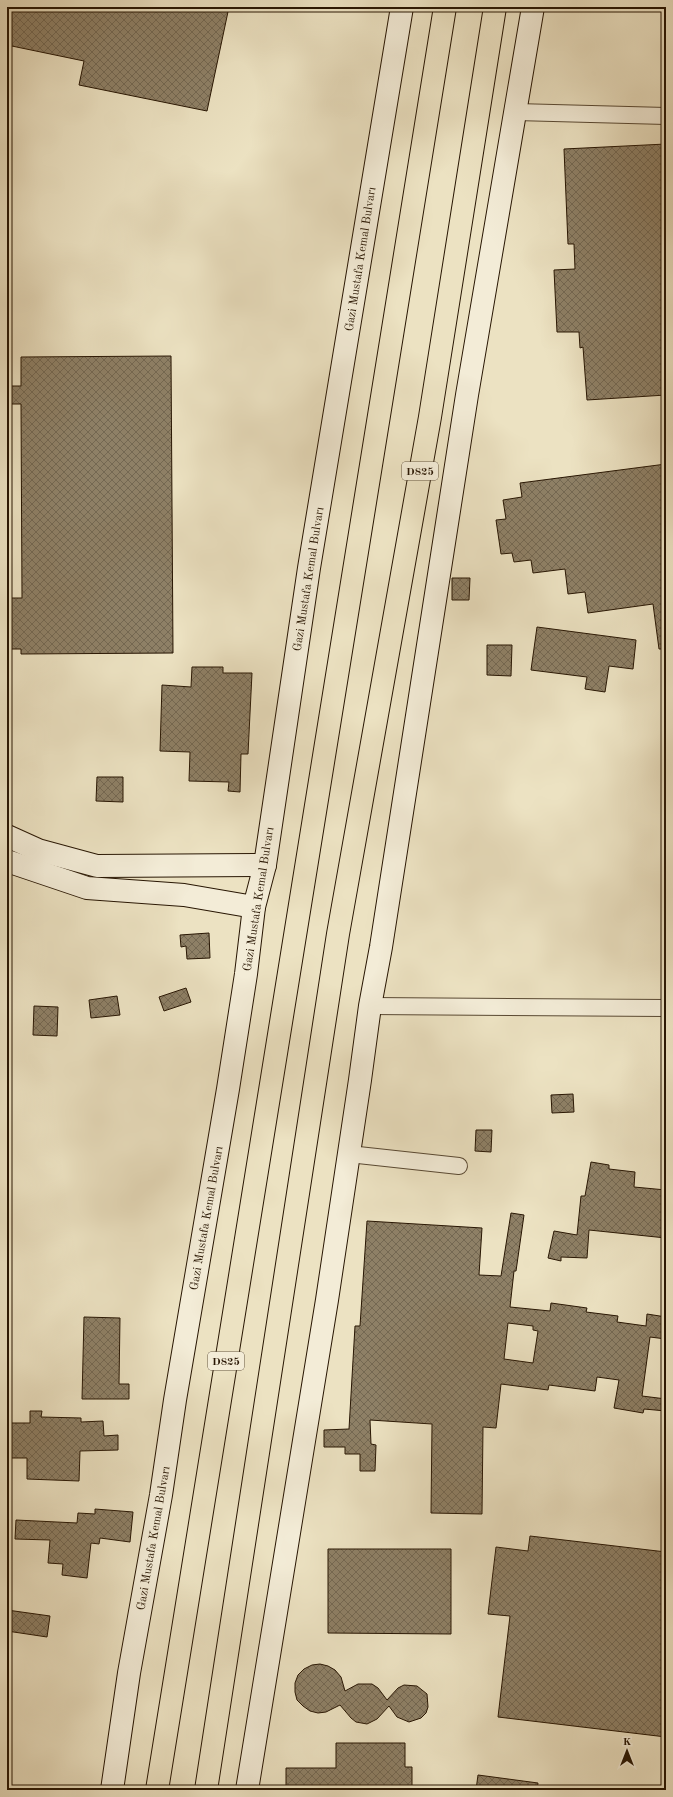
<svg xmlns="http://www.w3.org/2000/svg" width="673" height="1797" viewBox="0 0 673 1797" font-family="'Old Standard TT',serif">
	<style>
		.building { fill: url(#building-cross-hatch); stroke: #281603; fill-rule: evenodd }
		.lines { fill: none; stroke-linecap: round; stroke-linejoin: round }
		.street-casing { stroke: #594933; stroke-width: 18 }
		.secondary-casing { stroke: #281603; stroke-width: 24 }
		.highway-casing { stroke: #281603; stroke-width: 24 }
		.street { stroke: #f3ecd7; stroke-width: 16 }
		.secondary { stroke: #f3ecd7; stroke-width: 22 }
		.highway { stroke: #ece2c2; stroke-width: 22 }
		.labels { text-anchor: middle; stroke-width: 3.5; stroke-linejoin: round; paint-order: stroke }
		.shield { fill: #f3ecd7; stroke: #655643; stroke-width: 1 }
		.shield-label { font-size: 11px; font-weight: bold; fill: #281603 }
		.street-label { font-size: 12px; fill: #281603; stroke: #f3ecd7 }
	</style>
	<defs>
		<pattern id="building-cross-hatch" width="8" height="8" patternUnits="userSpaceOnUse"><rect width="8" height="8" fill="#8e8066"/><path d="M0 0l8 8M0 8l8-8" fill="none" stroke="#746852"/></pattern>
	</defs>
	<rect width="100%" height="100%" fill="#ece2c2"/>
	<filter id="stains"><feTurbulence type="fractalNoise" baseFrequency=".005" numOctaves="4"/><feColorMatrix values="0 0 0 0 .2 0 0 0 0 .09 0 0 0 0 .02 0 0 0 .5 -.17"/></filter>
	<radialGradient id="worn" r=".72"><stop offset=".6" stop-color="#630" stop-opacity="0"/><stop offset="1" stop-color="#630" stop-opacity=".3"/></radialGradient>
	<g class="building">
		<polygon points="7,7 229,7 207,111 79,85 84,61 7,45"/>
		<polygon points="666,144 666,395 587,400 583,347 580,348 579,332 557,332 554,270 575,269 574,244 568,244 564,149"/>
		<polygon points="171,356 173,653 21,654 21,649 7,649 7,598 22,598 21,404 7,404 7,386 21,386 21,357"/>
		<polygon points="666,464 666,649 659,649 653,604 588,613 585,592 568,594 565,569 533,573 531,560 514,562 512,553 501,554 496,520 506,519 503,500 522,497 520,483"/>
		<polygon points="452,578 470,578 469,600 452,600"/>
		<polygon points="537,627 636,640 633,669 609,666 605,692 585,689 587,677 531,670"/>
		<polygon points="487,645 512,645 511,676 487,675"/>
		<polygon points="192,667 223,667 223,673 252,673 248,754 241,754 240,792 228,791 229,782 189,781 190,752 160,751 162,685 191,687"/>
		<polygon points="97,777 123,777 123,802 96,801"/>
		<polygon points="209,933 210,958 187,959 186,946 181,947 180,935"/>
		<polygon points="186,988 191,1002 164,1011 159,997"/>
		<polygon points="117,996 120,1015 91,1018 89,1000"/>
		<polygon points="34,1006 58,1007 57,1036 33,1035"/>
		<polygon points="573,1094 574,1112 552,1113 551,1095"/>
		<polygon points="476,1130 492,1130 491,1152 475,1151"/>
		<polygon points="591,1162 609,1165 609,1169 635,1172 634,1187 666,1190 666,1238 589,1230 587,1258 561,1257 561,1261 548,1258 554,1231 577,1235 581,1196 585,1196"/>
		<path d="M 511,1213 L 524,1215 L 516,1271 L 514,1271 L 510,1307 L 550,1311 L 551,1303 L 587,1308 L 586,1312 L 618,1316 L 617,1322 L 646,1326 L 647,1314 L 666,1317 L 666,1339 L 650,1337 L 642,1396 L 666,1399 L 666,1411 L 644,1409 L 643,1413 L 614,1408 L 619,1380 L 597,1377 L 595,1391 L 549,1385 L 548,1390 L 501,1384 L 496,1428 L 483,1427 L 482,1514 L 431,1513 L 432,1424 L 370,1420 L 371,1444 L 376,1445 L 375,1471 L 360,1471 L 360,1454 L 345,1454 L 345,1447 L 324,1447 L 324,1430 L 349,1429 L 355,1326 L 360,1326 L 367,1221 L 482,1228 L 479,1275 L 501,1276 ZM 508,1323 L 533,1326 L 533,1330 L 538,1331 L 533,1363 L 504,1359 Z"/>
		<polygon points="84,1317 120,1318 119,1384 129,1384 129,1399 82,1399"/>
		<polygon points="30,1411 42,1411 41,1417 81,1418 81,1422 103,1421 104,1436 118,1435 118,1450 80,1451 79,1481 27,1479 27,1458 7,1458 7,1423 30,1423"/>
		<polygon points="95,1509 133,1512 130,1542 100,1538 99,1544 91,1543 87,1578 62,1575 63,1564 48,1563 50,1540 15,1539 16,1520 77,1523 78,1513 95,1514"/>
		<polygon points="530,1536 666,1552 666,1737 498,1717 510,1616 488,1614 496,1547 528,1551"/>
		<polygon points="328,1549 451,1549 451,1634 328,1633"/>
		<polygon points="7,1610 50,1616 47,1637 7,1631"/>
		<polygon points="320,1664 328,1666 335,1670 341,1677 345,1691 358,1684 372,1684 378,1688 387,1700 398,1688 404,1685 417,1686 427,1694 428,1707 426,1713 421,1718 409,1722 397,1717 389,1706 377,1719 367,1724 356,1722 351,1718 340,1705 326,1712 318,1713 310,1711 303,1706 297,1700 295,1692 295,1683 298,1675 304,1669 312,1665"/>
		<polygon points="336,1743 405,1743 405,1767 412,1767 412,1790 286,1790 286,1768 336,1768"/>
		<polygon points="478,1775 538,1783 537,1790 476,1790"/>
	</g>
	<g class="lines">
		<defs>
			<g id="street">
				<polyline points="516,112 666,116"/>
				<polyline points="370,1006 666,1008"/>
				<polyline points="349,1154 459,1166"/>
			</g>
			<g id="secondary">
				<polyline points="7,836 38,850 97,866 265,865"/>
				<polyline points="7,861 87,888 184,895 254,907"/>
				<polyline points="112,1790 129,1673 161,1495 175,1400 228,1089 246,974 254,907 265,865 309,568 402,7"/>
				<polyline points="247,1790 327,1300 360,1080 370,1006 381,947 467,395 533,7"/>
			</g>
			<g id="highway">
				<polyline points="157,1790 445,7"/>
				<polyline points="206,1790 338,934 430,417 495,7"/>
			</g>
		</defs>
		<use href="#street" class="street-casing"/>
		<use href="#secondary" class="secondary-casing"/>
		<use href="#highway" class="highway-casing"/>
		<use href="#street" class="street"/>
		<use href="#secondary" class="secondary"/>
		<use href="#highway" class="highway"/>
	</g>
	<g class="labels">
		<g class="shield">
			<rect x="402" y="462" width="36" height="18" rx="3"/>
			<rect x="208" y="1352" width="36" height="18" rx="3"/>
		</g>
		<g class="shield-label">
			<text x="420" y="475">D825</text>
			<text x="226" y="1365">D825</text>
		</g>
		<g class="street-label">
			<text transform="translate(360 259) rotate(-81)" y="4">Gazi Mustafa Kemal Bulvarı</text>
			<text transform="translate(308 579) rotate(-81)" y="4">Gazi Mustafa Kemal Bulvarı</text>
			<text transform="translate(258 899) rotate(-81)" y="4">Gazi Mustafa Kemal Bulvarı</text>
			<text transform="translate(206 1218) rotate(-80)" y="4">Gazi Mustafa Kemal Bulvarı</text>
			<text transform="translate(153 1538) rotate(-80)" y="4">Gazi Mustafa Kemal Bulvarı</text>
		</g>
	</g>
	<rect width="673" height="1797" fill="none" stroke="#ece2c2" stroke-width="24"/>
	<rect x="8" y="8" width="657" height="1781" fill="none" stroke="#281603" stroke-width="2"/>
	<rect x="12" y="12" width="649" height="1773" fill="none" stroke="#281603"/>
	<g transform="translate(627 1751)" stroke="#f3ecd7" stroke-width="3" paint-order="stroke">
	<path d="M0-3L7 15L0 10L-7 15Z" fill="#281603"/>
	<text y="-6" font-size="11" font-weight="bold" text-anchor="middle" fill="#281603">K</text>
	</g>
	<rect width="100%" height="100%" filter="url(#stains)"/>
	<rect width="100%" height="100%" fill="url(#worn)"/>
</svg>
